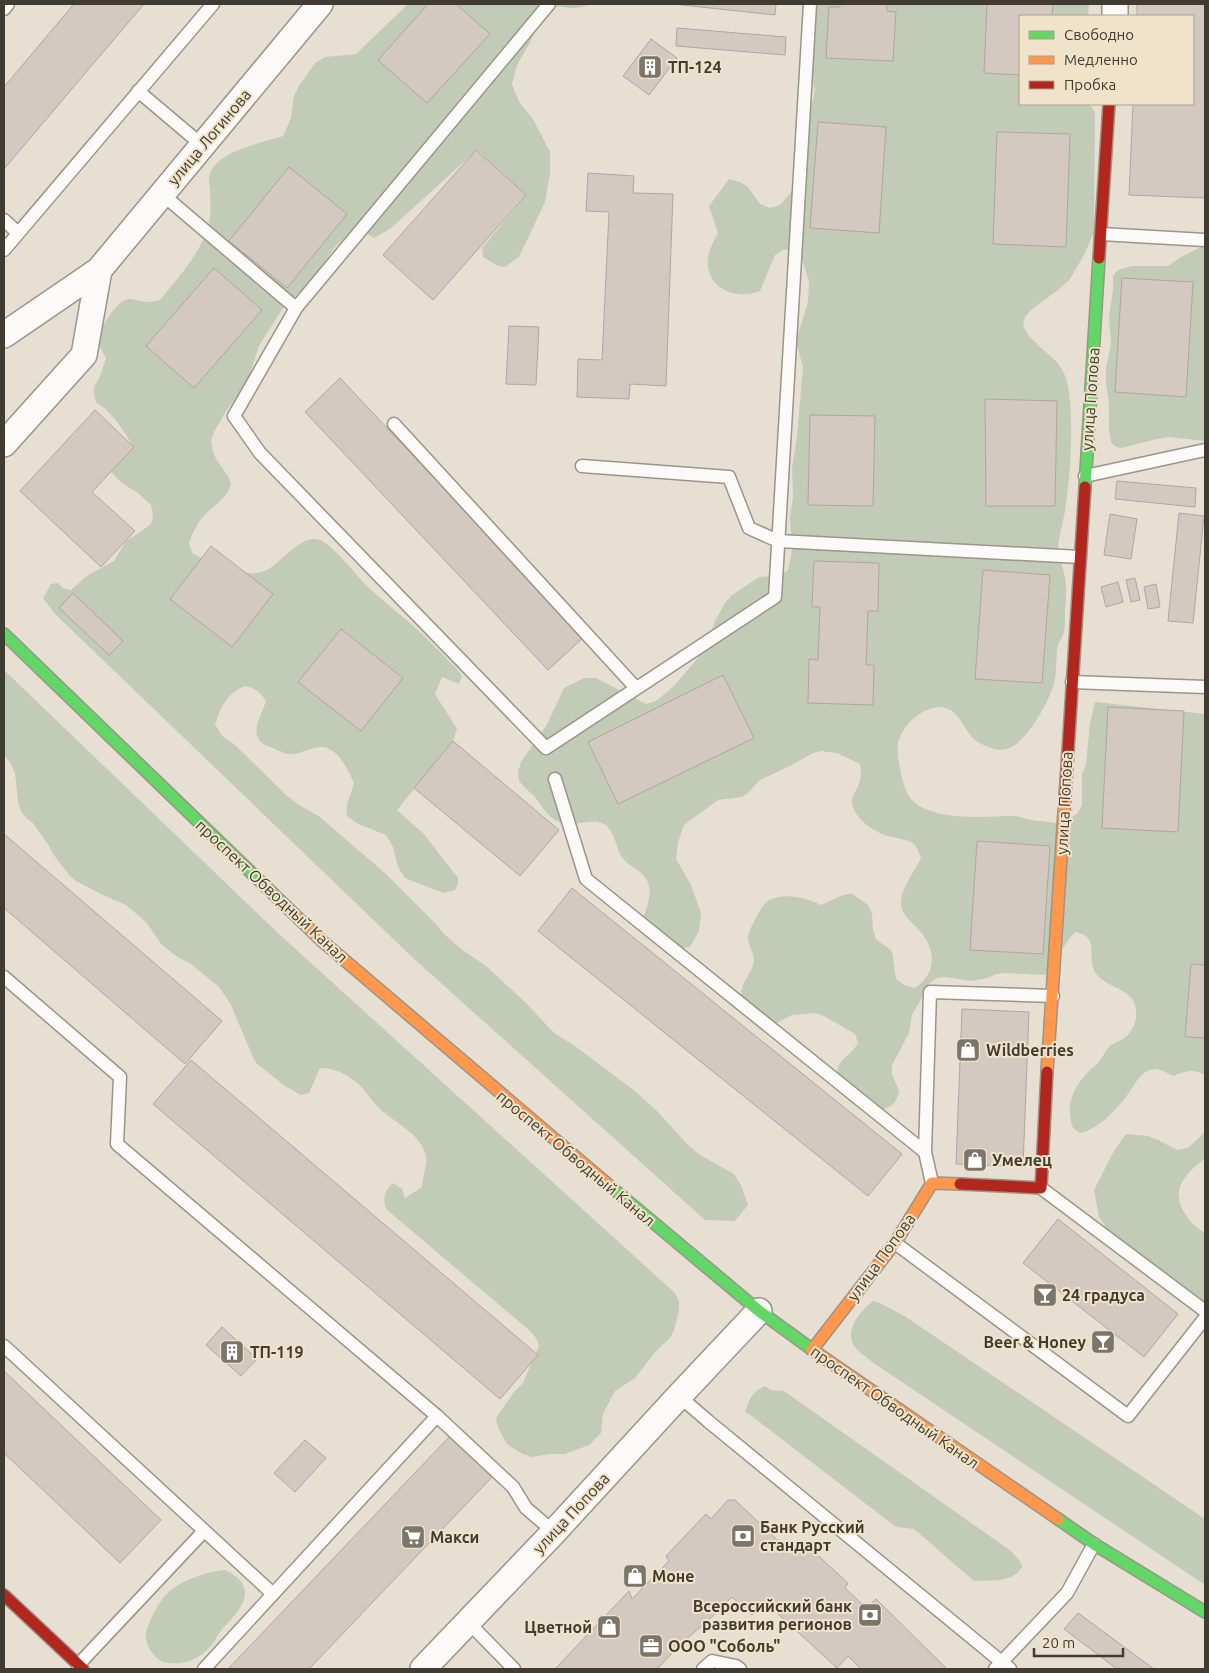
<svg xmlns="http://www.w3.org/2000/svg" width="1209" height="1673" viewBox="0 0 1209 1673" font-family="Ubuntu,sans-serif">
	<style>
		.forest { fill: #c2cbb5 }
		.building { fill: #d3c9c1; stroke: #afa69f }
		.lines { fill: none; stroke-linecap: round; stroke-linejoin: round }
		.lane-casing { stroke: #9a9489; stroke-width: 15 }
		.street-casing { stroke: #9a9489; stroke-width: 28 }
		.fast-casing { stroke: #9a9489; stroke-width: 14 }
		.slow-casing { stroke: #9a9489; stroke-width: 14 }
		.jam-casing { stroke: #9a9489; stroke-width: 14 }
		.lane { stroke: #fbfaf8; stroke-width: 12 }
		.street { stroke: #fbfaf8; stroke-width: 25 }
		.fast { stroke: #63d668; stroke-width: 11 }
		.slow { stroke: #ff974d; stroke-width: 11 }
		.jam { stroke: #b3261e; stroke-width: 11 }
		.labels { text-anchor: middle; stroke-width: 4; stroke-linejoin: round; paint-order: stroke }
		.poi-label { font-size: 16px; font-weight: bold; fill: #413c32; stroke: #f0e3c9; text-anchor: start }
		.street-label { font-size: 16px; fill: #413c32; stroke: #f0e3c9 }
	</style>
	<rect width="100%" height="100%" fill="#e7e0d2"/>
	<g class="forest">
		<path d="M 408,4 L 590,4 C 573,13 558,3 548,8 C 538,14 537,28 532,38 C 528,48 521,56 517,66 C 515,71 514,78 512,84 L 519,102 L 533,119 L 550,152 L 550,174 L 545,202 L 519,257 L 505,267 L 498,266 L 483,257 L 482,248 L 526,195 L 477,150 L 391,228 L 374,238 L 363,231 L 340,242 L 334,248 L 314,278 L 283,308 L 259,346 L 248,380 L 244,388 L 228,408 L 214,432 L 211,441 L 213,451 L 216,459 L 228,476 L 231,485 C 226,500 212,506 202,518 C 196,525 192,535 189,543 L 192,553 C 210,563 244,579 265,571 C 281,564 301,533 320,540 C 333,545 355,574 366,585 C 380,599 395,610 409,622 C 426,637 441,653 456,668 L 462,676 L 459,684 L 442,677 L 435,694 L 457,729 L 453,741 L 397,810 L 423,833 L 458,878 L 458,884 L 455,890 L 443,893 L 405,878 L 398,867 L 393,847 L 386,835 L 358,824 L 347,816 C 345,804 351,795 354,783 C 348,771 342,755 329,749 C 317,742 302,756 288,754 C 282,753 275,749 270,747 C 245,738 261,718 266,701 C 261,693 255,688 245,686 C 226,694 222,706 215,724 L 222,736 L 234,744 L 286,795 L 299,805 L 320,817 L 386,874 L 435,923 L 444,934 L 460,948 L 486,966 L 526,1003 L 554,1033 L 575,1046 L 636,1092 L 658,1112 L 688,1145 L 700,1155 L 734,1174 L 741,1185 L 748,1205 L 735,1221 L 705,1220 L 412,957 L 54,613 L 43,598 L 51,584 L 58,583 L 63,588 L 71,590 L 88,575 L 114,561 L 126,541 L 139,533 L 151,524 L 153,515 L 151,505 L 138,493 L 122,483 L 111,472 L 134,447 C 123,431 113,412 96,402 C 91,387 95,387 101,374 C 103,369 104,363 106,358 C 103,352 98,346 99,339 C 100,328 116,301 128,299 C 135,299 142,302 148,302 C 152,302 156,301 160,300 C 177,279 200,254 208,227 C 212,215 210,202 210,189 C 210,186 209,181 209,178 C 212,151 263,143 283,136 L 291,118 L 294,96 L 299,86 L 315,63 L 325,57 L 356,54 Z"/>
		<path d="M 805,4 L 1089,4 L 1088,16 L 1020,16 L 1020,104 L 1089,104 L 1095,112 L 1094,232 L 1084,255 L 1070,279 L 1058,290 L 1031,310 L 1025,317 L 1023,326 C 1026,331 1029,337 1034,341 C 1044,352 1056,358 1063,371 C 1077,398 1070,480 1065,511 C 1063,523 1059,535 1058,548 L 1064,556 L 1060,561 C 1068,578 1066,595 1065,613 C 1065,619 1065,626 1064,632 C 1062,638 1058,643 1057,649 C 1056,662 1057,674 1053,687 C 1047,705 1026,743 1007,749 C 997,752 979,745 972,737 C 961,724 956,703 933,708 C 918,712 906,723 900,737 C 895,748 899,762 901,774 C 903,783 906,794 913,801 C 935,822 988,816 1016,816 C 1021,817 1026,819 1031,820 C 1041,822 1050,821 1060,824 L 1077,814 L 1082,805 L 1082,774 L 1086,764 L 1090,723 L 1095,702 L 1205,714 L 1205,1075 C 1193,1068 1185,1071 1173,1076 C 1167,1073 1161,1069 1155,1069 C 1139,1070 1134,1088 1125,1098 C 1114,1112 1098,1129 1080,1133 L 1073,1128 C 1065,1106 1072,1089 1088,1072 C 1091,1068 1096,1066 1099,1062 C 1103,1057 1105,1051 1110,1046 C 1114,1042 1119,1042 1123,1039 C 1133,1033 1139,1017 1135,1005 C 1130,988 1104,987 1095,972 C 1086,956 1101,937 1075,932 L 1069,939 L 1045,975 L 1005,973 L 996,974 L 988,978 L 971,981 L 946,977 L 937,978 L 930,983 L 912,1015 L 909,1033 L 892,1065 L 892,1074 L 899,1091 C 898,1096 896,1102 892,1105 C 882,1113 861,1111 851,1103 C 845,1097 835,1076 838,1067 C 842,1057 852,1054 858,1043 L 855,1034 L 824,1016 L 816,1013 L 792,1015 L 769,1027 C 763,1021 744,1008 742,1001 C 738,986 749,978 753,965 C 757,955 747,946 748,936 C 749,930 753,924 756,918 C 759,913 763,903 770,900 C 786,892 806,898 821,905 L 841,896 L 851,893 L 868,905 L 872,913 L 873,930 L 876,939 L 892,951 L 896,979 L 904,985 L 915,988 C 938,972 936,948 918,929 C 911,921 901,914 901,904 C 901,887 914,873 921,858 C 919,854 917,847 914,844 C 907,839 896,838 888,836 C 874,832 856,820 852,804 C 851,796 857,790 859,783 C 862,776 861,770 860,764 L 837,753 L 821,751 L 813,753 L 790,766 L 760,780 L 748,793 L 742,797 L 718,800 L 684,825 L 678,842 L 676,859 L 691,885 L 701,913 L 699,931 L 690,947 C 677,949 665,949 653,942 C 625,926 662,902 645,877 C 639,869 628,866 622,857 C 616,848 615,834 607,826 C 594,815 576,828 562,823 C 546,817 545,809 535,797 C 530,792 524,787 519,781 L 518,772 L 521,762 L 546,726 L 564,688 L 584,678 L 596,678 L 646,704 L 656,701 L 673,687 L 697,659 L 709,639 L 715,621 L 725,603 L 732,595 L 759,577 L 779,575 L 788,570 L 792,550 L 790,517 L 793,497 L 792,468 L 797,436 L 803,367 L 796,341 L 808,302 L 809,282 L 803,262 L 798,254 L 791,250 L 783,250 L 775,255 L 760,291 C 735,301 705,288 708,258 C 709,249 714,241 718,233 L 709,206 L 729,179 L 740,182 L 748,187 L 760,204 L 770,208 L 780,205 L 794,189 L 804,128 L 813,100 L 815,91 L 811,72 Z"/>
		<polygon points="1203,246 1205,246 1205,441 1169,437 1157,439 1122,448 1116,447 1111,442 1109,430 1109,404 1106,383 1106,369 1111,343 1109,317 1113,290 1113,276 1118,270 1132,266 1168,266 1181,257"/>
		<path d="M 4,670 L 279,934 L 675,1293 L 679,1301 L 679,1311 L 674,1330 L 670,1338 L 657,1350 L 635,1378 L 615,1391 L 603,1414 L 601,1433 L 589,1445 L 565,1454 L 549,1454 L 532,1457 L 523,1454 L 507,1444 L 498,1428 L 496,1418 L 514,1392 L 523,1383 L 539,1346 L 536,1338 L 530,1331 L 386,1209 C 382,1197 385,1191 393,1183 L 402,1189 L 405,1198 L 422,1187 C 422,1178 428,1163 426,1156 C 421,1133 394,1123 378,1107 C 369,1098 363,1086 352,1079 C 342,1072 332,1068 320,1068 L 309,1093 L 301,1095 L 285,1086 L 255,1062 L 230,1003 L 219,987 L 191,964 L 176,956 L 162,945 L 146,922 L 126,905 L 101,894 L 76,881 L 70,876 L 53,854 L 49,846 L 33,823 L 26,818 L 21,811 L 18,801 L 15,773 L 11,764 L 4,754 Z"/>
		<path d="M 1205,1132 L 1205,1157 C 1200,1164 1193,1167 1188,1174 C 1185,1177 1181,1183 1180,1187 C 1174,1205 1191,1225 1205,1233 L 1205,1312 L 1126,1243 L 1111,1234 L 1099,1217 L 1094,1190 L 1114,1151 L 1126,1134 L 1148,1136 L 1158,1140 L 1177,1150 L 1188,1148 Z"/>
		<path d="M 873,1301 L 880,1303 L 906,1317 L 1205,1519 L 1205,1585 L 872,1362 C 867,1357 858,1352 854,1346 C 844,1330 861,1310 873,1301 Z"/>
		<path d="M 765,1386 L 771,1390 L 784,1391 L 1011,1551 L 1020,1561 L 1022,1567 C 1013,1583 990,1580 974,1581 L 914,1529 L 896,1527 L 745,1411 C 750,1399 752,1391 765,1386 Z"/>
		<path d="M 225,1570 C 261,1587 241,1610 222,1629 C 219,1633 216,1638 214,1642 C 202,1658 185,1667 164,1662 C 160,1661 158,1659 155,1656 C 151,1652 147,1645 146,1639 C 144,1626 162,1596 172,1589 C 188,1578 206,1572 225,1570 Z"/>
	</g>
	<g class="building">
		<polygon points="74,4 144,4 4,169 4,87"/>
		<polygon points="428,4 456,4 490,34 427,103 378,60"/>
		<polygon points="673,4 776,4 775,15"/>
		<polygon points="840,4 887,4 887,11 896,12 893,61 826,58 829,7 840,7"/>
		<polygon points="987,4 1053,4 1052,16 1020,16 1020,75 984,73"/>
		<polygon points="1137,4 1205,4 1205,198 1129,195 1133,104 1193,104 1193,16 1137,16"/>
		<polygon points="677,28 786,37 785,55 676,46"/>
		<polygon points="651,39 677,58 649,95 623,76"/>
		<polygon points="818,122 886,127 879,233 810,228"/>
		<polygon points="997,132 1070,134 1066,247 993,244"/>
		<polygon points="476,150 526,195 433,300 383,255"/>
		<polygon points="289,167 347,214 287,288 229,241"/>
		<polygon points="588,173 634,176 633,193 673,194 666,386 630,384 629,399 577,397 578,359 602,360 609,212 586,211"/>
		<polygon points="214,268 262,310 194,388 146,346"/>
		<polygon points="1122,278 1193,282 1186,397 1115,392"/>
		<polygon points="509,326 539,327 536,385 506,384"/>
		<polygon points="340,378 584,637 548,670 305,412"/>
		<polygon points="985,399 1057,401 1055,506 986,506"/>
		<polygon points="95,410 134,447 92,492 135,531 101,567 20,491"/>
		<polygon points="810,415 875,416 873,506 808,505"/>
		<polygon points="1117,481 1196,488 1195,507 1115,499"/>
		<polygon points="1179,513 1204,516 1193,623 1168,621"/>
		<polygon points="1110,514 1137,519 1131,559 1104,555"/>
		<polygon points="211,546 273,594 232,647 170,599"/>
		<polygon points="814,561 879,563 878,611 868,611 866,665 874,665 873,705 808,703 809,659 818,660 820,607 812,607"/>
		<polygon points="983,570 1050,575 1042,683 975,679"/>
		<polygon points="1135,578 1140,600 1131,602 1126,580"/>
		<polygon points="1118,582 1123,602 1106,607 1101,587"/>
		<polygon points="1156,584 1160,607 1148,609 1144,587"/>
		<polygon points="73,593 123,641 109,655 59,608"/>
		<polygon points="341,629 403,678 361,731 298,682"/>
		<polygon points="723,675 754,738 618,804 588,742"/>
		<polygon points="1108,707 1184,711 1178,832 1102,828"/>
		<polygon points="453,741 559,830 520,876 414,788"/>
		<polygon points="4,834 222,1021 185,1064 4,908"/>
		<polygon points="977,841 1050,846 1043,954 970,950"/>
		<polygon points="572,888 902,1154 868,1196 538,931"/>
		<polygon points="1191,964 1205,965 1205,1038 1185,1037"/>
		<polygon points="962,1009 1029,1012 1023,1167 956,1164"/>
		<polygon points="191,1060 538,1355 500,1399 153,1104"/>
		<polygon points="1058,1219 1178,1314 1144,1357 1023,1263"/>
		<polygon points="222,1327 257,1359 241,1376 206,1345"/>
		<polygon points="4,1371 161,1520 120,1563 4,1453"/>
		<polygon points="451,1435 493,1476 309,1669 228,1669"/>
		<polygon points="305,1440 326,1458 295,1492 274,1473"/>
		<polygon points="728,1500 735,1500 791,1553 801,1540 848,1583 845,1588 866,1608 876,1599 947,1669 861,1669 848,1656 837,1668 765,1602 752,1615 732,1597 711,1618 683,1642 657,1669 555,1669 629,1591 632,1599 669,1561 666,1556 706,1514 711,1519"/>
		<polygon points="1078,1613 1154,1669 1117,1669 1064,1629"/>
	</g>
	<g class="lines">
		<defs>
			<g id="lane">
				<polyline points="4,9 8,4"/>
				<polyline points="138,91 202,145"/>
				<polyline points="162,194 296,308 234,416 260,453 546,748 775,597 810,4"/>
				<polyline points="4,220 18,233"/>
				<polyline points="1101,234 1205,240"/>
				<polyline points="4,250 213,4"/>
				<polyline points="296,308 549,4"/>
				<polyline points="394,424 636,688"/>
				<polyline points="582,466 729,477 749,528 778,541 1080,557"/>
				<polyline points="1085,476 1205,450"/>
				<polyline points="1072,682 1205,687"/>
				<polyline points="555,779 586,879 925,1152"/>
				<polyline points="4,977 120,1077 117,1144 437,1416 513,1487 526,1508 554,1532"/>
				<polyline points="932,1183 925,1152 930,992 1053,996"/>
				<polyline points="1041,1188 1205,1311"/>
				<polyline points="895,1243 1128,1416 1205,1318"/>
				<polyline points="4,1346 273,1594"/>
				<polyline points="679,1396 708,1421 1010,1669"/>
				<polyline points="468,1622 514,1669"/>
				<polyline points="78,1665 204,1531"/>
				<polyline points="204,1669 437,1416"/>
				<polyline points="703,1669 712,1661 736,1666 740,1669"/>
				<polyline points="995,1669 1067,1593 1094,1544"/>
			</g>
			<g id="street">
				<polyline points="1115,16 1115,4"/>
				<polyline points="4,335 99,270 320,4"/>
				<polyline points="4,444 84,355 99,270"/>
				<polyline points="423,1669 554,1532 679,1396 759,1311"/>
			</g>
			<g id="fast">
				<polyline points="1085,487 1099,258"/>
				<polyline points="4,634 294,914"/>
				<polyline points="611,1187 759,1311 817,1353"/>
				<polyline points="1058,1519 1094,1544 1205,1612"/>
			</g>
			<g id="slow">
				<polyline points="294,914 322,941 611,1187"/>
				<polyline points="1047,1072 1065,797"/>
				<polyline points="812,1350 895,1243 932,1183 960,1184"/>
				<polyline points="817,1353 1058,1519"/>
			</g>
			<g id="jam">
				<polyline points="1099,258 1109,104"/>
				<polyline points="1065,797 1085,487"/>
				<polyline points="960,1184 1041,1188 1047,1072"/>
				<polyline points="4,1595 83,1669"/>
			</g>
		</defs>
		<use href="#lane" class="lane-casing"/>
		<use href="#street" class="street-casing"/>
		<use href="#fast" class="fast-casing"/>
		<use href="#slow" class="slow-casing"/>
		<use href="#jam" class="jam-casing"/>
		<use href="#lane" class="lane"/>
		<use href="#street" class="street"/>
		<use href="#fast" class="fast"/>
		<use href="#slow" class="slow"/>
		<use href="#jam" class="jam"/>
	</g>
	<defs>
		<symbol id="building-square" viewBox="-11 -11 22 22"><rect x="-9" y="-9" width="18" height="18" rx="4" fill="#7b756a" stroke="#f0e3c9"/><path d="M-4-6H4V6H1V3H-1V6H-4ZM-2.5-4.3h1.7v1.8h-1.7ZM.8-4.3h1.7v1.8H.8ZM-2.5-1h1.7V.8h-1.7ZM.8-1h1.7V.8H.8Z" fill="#fff"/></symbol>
		<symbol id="shop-square" viewBox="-11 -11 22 22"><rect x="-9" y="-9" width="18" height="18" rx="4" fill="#7b756a" stroke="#f0e3c9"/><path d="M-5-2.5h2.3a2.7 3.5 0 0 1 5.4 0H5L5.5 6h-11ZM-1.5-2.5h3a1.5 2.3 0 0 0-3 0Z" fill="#fff"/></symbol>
		<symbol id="bar-square" viewBox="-11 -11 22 22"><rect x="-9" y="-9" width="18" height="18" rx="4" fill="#7b756a" stroke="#f0e3c9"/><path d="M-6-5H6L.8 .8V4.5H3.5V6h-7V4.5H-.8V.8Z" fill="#fff"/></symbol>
		<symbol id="bank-square" viewBox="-11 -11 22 22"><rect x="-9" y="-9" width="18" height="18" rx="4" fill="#7b756a" stroke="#f0e3c9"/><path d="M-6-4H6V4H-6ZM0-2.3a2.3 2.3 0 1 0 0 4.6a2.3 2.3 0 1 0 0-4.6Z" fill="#fff"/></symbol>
		<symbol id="supermarket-square" viewBox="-11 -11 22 22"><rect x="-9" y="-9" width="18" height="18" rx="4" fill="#7b756a" stroke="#f0e3c9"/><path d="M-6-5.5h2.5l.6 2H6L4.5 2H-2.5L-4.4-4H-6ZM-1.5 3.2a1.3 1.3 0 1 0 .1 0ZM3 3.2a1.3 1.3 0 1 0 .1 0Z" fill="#fff"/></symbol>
		<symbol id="office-square" viewBox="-11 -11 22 22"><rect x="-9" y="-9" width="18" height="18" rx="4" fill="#7b756a" stroke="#f0e3c9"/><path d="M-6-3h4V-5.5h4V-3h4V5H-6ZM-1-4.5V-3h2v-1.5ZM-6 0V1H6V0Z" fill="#fff"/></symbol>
	</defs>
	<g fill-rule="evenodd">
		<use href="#building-square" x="636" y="53" width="28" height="28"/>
		<use href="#shop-square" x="954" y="1036" width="28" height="28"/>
		<use href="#shop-square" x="961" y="1146" width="28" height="28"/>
		<use href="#bar-square" x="1031" y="1281" width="28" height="28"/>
		<use href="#bar-square" x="1089" y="1328" width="28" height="28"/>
		<use href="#building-square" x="218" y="1338" width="28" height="28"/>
		<use href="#bank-square" x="729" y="1522" width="28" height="28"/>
		<use href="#supermarket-square" x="399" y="1523" width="28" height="28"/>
		<use href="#shop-square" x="621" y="1562" width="28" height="28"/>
		<use href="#bank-square" x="856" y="1601" width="28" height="28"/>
		<use href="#shop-square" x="595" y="1613" width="28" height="28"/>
		<use href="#office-square" x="637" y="1632" width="28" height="28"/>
	</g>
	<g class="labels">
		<g class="poi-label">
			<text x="668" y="73">ТП-124</text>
			<text x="986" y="1056">Wildberries</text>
			<text x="992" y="1166">Умелец</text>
			<text x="1062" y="1301">24 градуса</text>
			<text x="1086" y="1348" text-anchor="end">Beer &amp; Honey</text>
			<text x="250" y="1358">ТП-119</text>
			<text x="760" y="1533">Банк Русский<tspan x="760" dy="18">стандарт</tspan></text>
			<text x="430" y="1543">Макси</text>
			<text x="652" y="1582">Моне</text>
			<text x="852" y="1612" text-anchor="end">Всероссийский банк<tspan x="852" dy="18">развития регионов</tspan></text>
			<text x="592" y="1633" text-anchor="end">Цветной</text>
			<text x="668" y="1652">ООО "Соболь"</text>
		</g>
		<g class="street-label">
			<text transform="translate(209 137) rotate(-50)" y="6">улица Логинова</text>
			<text transform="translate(1090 399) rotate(-86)" y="6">улица Попова</text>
			<text transform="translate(1064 803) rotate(-87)" y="6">улица Попова</text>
			<text transform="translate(272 891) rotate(43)" y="6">проспект Обводный Канал</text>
			<text transform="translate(576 1158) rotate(40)" y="6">проспект Обводный Канал</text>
			<text transform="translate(881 1257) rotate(-54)" y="6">улица Попова</text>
			<text transform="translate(895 1407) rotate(35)" y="6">проспект Обводный Канал</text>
			<text transform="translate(571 1513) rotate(-47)" y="6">улица Попова</text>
		</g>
	</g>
	<rect width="1209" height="1673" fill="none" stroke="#413c32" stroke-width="10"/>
	<rect x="1019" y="15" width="175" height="90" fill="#f0e3c9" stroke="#aaa08d"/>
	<rect x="1029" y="31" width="25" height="8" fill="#63d668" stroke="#aaa08d"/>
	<text x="1064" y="40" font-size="15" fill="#413c32">Свободно</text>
	<rect x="1029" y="56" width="25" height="8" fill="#ff974d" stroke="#aaa08d"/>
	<text x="1064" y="65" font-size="15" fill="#413c32">Медленно</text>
	<rect x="1029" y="81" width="25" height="8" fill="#b3261e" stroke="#aaa08d"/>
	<text x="1064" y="90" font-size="15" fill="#413c32">Пробка</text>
	<path d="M1034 1648v8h89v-8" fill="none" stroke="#413c32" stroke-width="2.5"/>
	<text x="1042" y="1648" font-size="15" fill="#413c32" stroke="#f0e3c9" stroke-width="4" paint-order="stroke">20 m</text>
</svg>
